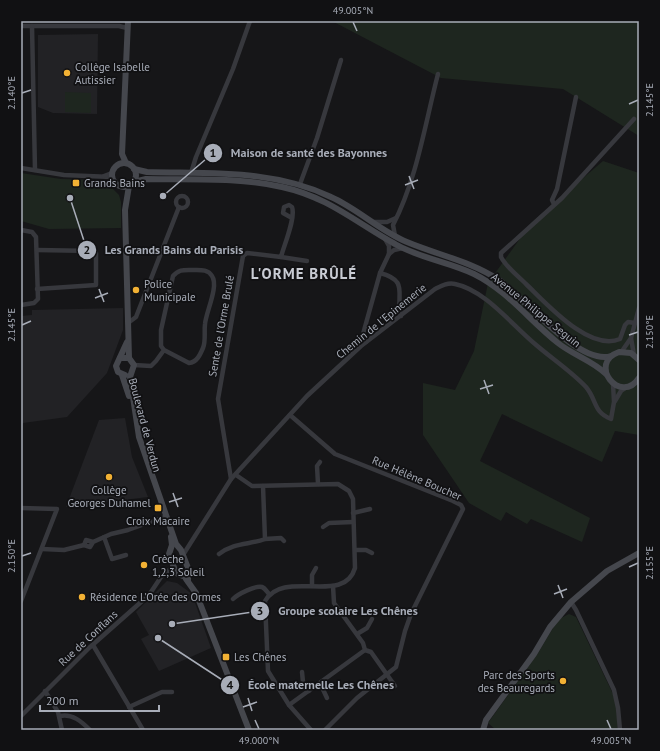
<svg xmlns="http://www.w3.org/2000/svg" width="660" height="751" viewBox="0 0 660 751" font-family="'PT Sans',sans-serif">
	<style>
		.built { fill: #222225 }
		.green { fill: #1e261f }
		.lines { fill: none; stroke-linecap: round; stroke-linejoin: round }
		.street { stroke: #37383d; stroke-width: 4.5 }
		.secondary { stroke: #45474d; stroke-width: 6 }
		.ticks { fill: none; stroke: #a8adb8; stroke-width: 1.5 }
		.poi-dot { fill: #f2b134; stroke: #111113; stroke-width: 1.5 }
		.labels { text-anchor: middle; stroke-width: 3.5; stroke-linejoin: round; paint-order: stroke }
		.poi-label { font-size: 11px; fill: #a8adb8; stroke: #111113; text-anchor: start }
		.street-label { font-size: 11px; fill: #a8adb8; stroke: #111113 }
		.district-label { font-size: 15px; font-weight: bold; letter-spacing: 1px; fill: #c9ccd4; stroke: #111113 }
		.leader { fill: none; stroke: #a8adb8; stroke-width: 1.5 }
		.callout-dot { fill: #a8adb8; stroke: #111113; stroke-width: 1.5 }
		.mark-label { font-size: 12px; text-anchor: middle; font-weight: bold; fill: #111 }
		.callout-label { font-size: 12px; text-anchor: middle; font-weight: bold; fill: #a8adb8; stroke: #111113; stroke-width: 3.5; stroke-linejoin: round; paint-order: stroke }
		.neatline { fill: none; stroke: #a8adb8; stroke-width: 1.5 }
		.ticks-label { font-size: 10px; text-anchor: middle; fill: #a8adb8 }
	</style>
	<rect width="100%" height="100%" fill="#161618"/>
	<g class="built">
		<polygon points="98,34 97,114 53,113 38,107 38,35"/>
		<polygon points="123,308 123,330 107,373 67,417 23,423 21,426 21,316 32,315 32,310"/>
		<polygon points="125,418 132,457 148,497 66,507 99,420"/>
		<polygon points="167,581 177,583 192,594 211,648 159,671 141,639 149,635 136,612"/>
	</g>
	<g class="green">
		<polygon points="332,21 639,21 639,136 563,89 441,78"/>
		<polygon points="65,92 91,93 91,113 65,112"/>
		<polygon points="603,161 639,173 639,435 615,431 602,462 502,414 480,461 590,518 582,542 531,519 527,524 506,512 501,521 469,503 423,435 423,383 455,390 474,351 488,283 532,222"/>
		<polygon points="21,173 61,179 99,180 106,182 119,195 121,202 121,228 49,229 21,221"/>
		<polygon points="569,614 576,617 613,694 616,703 618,730 496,730 488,723 538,653 553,628 561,618"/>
	</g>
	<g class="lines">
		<g class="street">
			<polyline points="21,26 119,26 127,28"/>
			<polyline points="32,26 35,170"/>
			<path d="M 634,119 L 562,198 L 501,253 L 501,257 C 506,267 518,276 526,284 C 546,303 589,352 620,339 L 625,325 L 628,322 L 635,323"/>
			<polyline points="21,168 64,175 112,177"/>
			<polyline points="191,173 196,157 233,69 250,21"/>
			<polyline points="104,176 112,173"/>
			<polyline points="300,184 317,138 341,60"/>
			<circle cx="182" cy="202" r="6"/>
			<polyline points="554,204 552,200 557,189 576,97"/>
			<polyline points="374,222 387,222 396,218"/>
			<polyline points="21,230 32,232 36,237 38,299 34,303 21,305"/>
			<path d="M 395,236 L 393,225 C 417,179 425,124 438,74"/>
			<polyline points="37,250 94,251 96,253 96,285 37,289"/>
			<polyline points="389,254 394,250 403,248"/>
			<polyline points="281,257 307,261"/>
			<path d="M 380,273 C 410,281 395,294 401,316"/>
			<polyline points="128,323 136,317 179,207"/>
			<polyline points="631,338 634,355"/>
			<polyline points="366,342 363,339 363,334 380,273 389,254 389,246 385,239"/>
			<polyline points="622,351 631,338 639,308"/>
			<path d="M 134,365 L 151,366 L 156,361 L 164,350 L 161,346 L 161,330 L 173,276 C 179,269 184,270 193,270 C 200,270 208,269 212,276 C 219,286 206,312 205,324 C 204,332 206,341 203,348 C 200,355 197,362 189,363 L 164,350"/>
			<polyline points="615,401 621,391 627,387"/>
			<polyline points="290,415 335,454 453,501 461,505 463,509 411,614 405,631 396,667 357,698 325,730"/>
			<path d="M 236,475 L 252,486 L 338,484 L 349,491 L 353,499 L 355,568 C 344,606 284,568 265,601 L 268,671 L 289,705 L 311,730"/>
			<path d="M 231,479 L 218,399 L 243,256 L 247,253 L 281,257 C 284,245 296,218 292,207 L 289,205 L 284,207 L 283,213 L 292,218"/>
			<polyline points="318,484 317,466 320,462"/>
			<polyline points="21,508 57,509 21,601"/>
			<polyline points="353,513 370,509"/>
			<polyline points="323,527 329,523 353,522"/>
			<polyline points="104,537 112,559 126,555"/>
			<polyline points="265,539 281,538 284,541"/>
			<polyline points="93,542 86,540 84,545 90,547 93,542 111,534 128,530 167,516"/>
			<polyline points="42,549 64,550 84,545"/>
			<polyline points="355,550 366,550 372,553"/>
			<path d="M 219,554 C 235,542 249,545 265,539 L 263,486"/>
			<path d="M 183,555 L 231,479 L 307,396 L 361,346 L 435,289 C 441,286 448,282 455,284 C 485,290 512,325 535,344 C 551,358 571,371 586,387 C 597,400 593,412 611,419 L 614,402 L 613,384"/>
			<polyline points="312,586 312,575 316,568"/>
			<path d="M 233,599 C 238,594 256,585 262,587 C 265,588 267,592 269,594"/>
			<polyline points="571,602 576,610 614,690 618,708 620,730"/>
			<polyline points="357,634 367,628 372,619"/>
			<polyline points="93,645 143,730"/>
			<polyline points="365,650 371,652 395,686"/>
			<polyline points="302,672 303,682 309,691"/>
			<polyline points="320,683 327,698"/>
			<polyline points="45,691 58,712 62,730"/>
			<polyline points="289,705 365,650 363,643 334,603 333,586"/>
			<polyline points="129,707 162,692 172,692"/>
			<polyline points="21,716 89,648 149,595 161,577 174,566"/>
			<path d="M 60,716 C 72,713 82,722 90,730"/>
		</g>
		<g class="secondary">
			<polyline points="126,163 122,154 128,21"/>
			<circle cx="124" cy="175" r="12"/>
			<path d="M 134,169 L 147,172 C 210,174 273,169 331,197 C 358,209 380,231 407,242 C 438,255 470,261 499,280 C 524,298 579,366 611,356"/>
			<path d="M 134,182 L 146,179 C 191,180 238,177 282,187 C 328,197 355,222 395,244 C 419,258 449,262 474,274 C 508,291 529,320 558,343 C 573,355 593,361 606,374"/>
			<polyline points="120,358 129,358 134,365 130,377 139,437 176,544 181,550 188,568 188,581"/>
			<polyline points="129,358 125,210 129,186"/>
			<path d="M 639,360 L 631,353 L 619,352 C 587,363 620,406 639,378"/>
			<polyline points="122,375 129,396"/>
			<polyline points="125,375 118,372 116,366 127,342"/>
			<polyline points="171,537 172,545 169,554 176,573 183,576"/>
			<polyline points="186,579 196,593 249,730"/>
			<polyline points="483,730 486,720 534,654 550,627 571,602 607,571 639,553"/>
		</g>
	</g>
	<path class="ticks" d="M 353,22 L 357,31M 22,93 L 31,90M 629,104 L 638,100M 409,176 L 414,189M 405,185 L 418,180M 99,289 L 104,302M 95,298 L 108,293M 22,325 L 31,321M 629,335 L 638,332M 484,380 L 489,394M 480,389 L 493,385M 173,493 L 178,507M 169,502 L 182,498M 22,556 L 31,553M 629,567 L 638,563M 558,585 L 563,598M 554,594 L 567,589M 248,698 L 252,711M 243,707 L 257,702M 255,720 L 259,729M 607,720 L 611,729"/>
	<g class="poi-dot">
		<circle cx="67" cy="73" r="4"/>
		<rect x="72" y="179" width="8" height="8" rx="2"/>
		<circle cx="136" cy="290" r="4"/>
		<circle cx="109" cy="477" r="4"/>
		<rect x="154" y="504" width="8" height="8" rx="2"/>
		<circle cx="144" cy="565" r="4"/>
		<circle cx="82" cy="597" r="4"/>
		<rect x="222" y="653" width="8" height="8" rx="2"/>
		<circle cx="563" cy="681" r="4"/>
	</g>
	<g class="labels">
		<g class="poi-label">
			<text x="75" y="71">Collège Isabelle<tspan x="75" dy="13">Autissier</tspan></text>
			<text x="84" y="187">Grands Bains</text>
			<text x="144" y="288">Police<tspan x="144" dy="13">Municipale</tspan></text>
			<text x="109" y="494" text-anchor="middle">Collège<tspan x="109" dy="13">Georges Duhamel</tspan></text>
			<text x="158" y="525" text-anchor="middle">Croix Macaire</text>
			<text x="152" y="563">Crèche<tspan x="152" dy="13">1,2,3 Soleil</tspan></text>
			<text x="90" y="601">Résidence L'Orée des Ormes</text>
			<text x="234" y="661">Les Chênes</text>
			<text x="555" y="679" text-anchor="end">Parc des Sports<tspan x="555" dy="13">des Beauregards</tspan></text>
		</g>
		<g class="street-label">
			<text transform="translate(536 310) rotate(39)" y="4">Avenue Philippe Seguin</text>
			<text transform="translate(381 321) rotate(-39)" y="4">Chemin de l'Epinemerie</text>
			<text transform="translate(221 326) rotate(-80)" y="4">Sente de l'Orme Brulé</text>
			<text transform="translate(145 425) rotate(75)" y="4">Boulevard de Verdun</text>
			<text transform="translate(417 478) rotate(23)" y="4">Rue Hélène Boucher</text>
			<text transform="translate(88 638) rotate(-43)" y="4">Rue de Conflans</text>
		</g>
		<g class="district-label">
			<text x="304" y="279">L'ORME BRÛLÉ</text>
		</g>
	</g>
	<path class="leader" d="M163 196L213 153M70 198L87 250M172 624L260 611M158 638L230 685"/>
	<g class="callout-dot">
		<circle cx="163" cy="196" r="4"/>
		<circle cx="70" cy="198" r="4"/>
		<circle cx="172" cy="624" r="4"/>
		<circle cx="158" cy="638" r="4"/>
		<circle cx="213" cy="153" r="10"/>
		<circle cx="87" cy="250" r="10"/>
		<circle cx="260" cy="611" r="10"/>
		<circle cx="230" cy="685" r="10"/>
	</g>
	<g class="mark-label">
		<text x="213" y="157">1</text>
		<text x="87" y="254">2</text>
		<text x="260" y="615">3</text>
		<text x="230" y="689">4</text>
	</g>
	<g class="callout-label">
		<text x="309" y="157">Maison de santé des Bayonnes</text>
		<text x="174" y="254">Les Grands Bains du Parisis</text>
		<text x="348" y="615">Groupe scolaire Les Chênes</text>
		<text x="321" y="689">École maternelle Les Chênes</text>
	</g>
	<rect width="660" height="751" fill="none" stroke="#111113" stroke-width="44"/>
	<path d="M40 705v6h119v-6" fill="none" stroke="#a8adb8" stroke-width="2"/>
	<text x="46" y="705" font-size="12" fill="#a8adb8" stroke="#111113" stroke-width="3" paint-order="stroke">200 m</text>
	<rect x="22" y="22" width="616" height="707" class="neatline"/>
	<g class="ticks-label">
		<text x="353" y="14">49.005°N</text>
		<text transform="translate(11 93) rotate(-90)" y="4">2.140°E</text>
		<text transform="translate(649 100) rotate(-90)" y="4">2.145°E</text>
		<text transform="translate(11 325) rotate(-90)" y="4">2.145°E</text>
		<text transform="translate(649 332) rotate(-90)" y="4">2.150°E</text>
		<text transform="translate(11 556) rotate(-90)" y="4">2.150°E</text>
		<text transform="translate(649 563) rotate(-90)" y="4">2.155°E</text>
		<text x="259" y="744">49.000°N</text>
		<text x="611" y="744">49.005°N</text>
	</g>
</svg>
